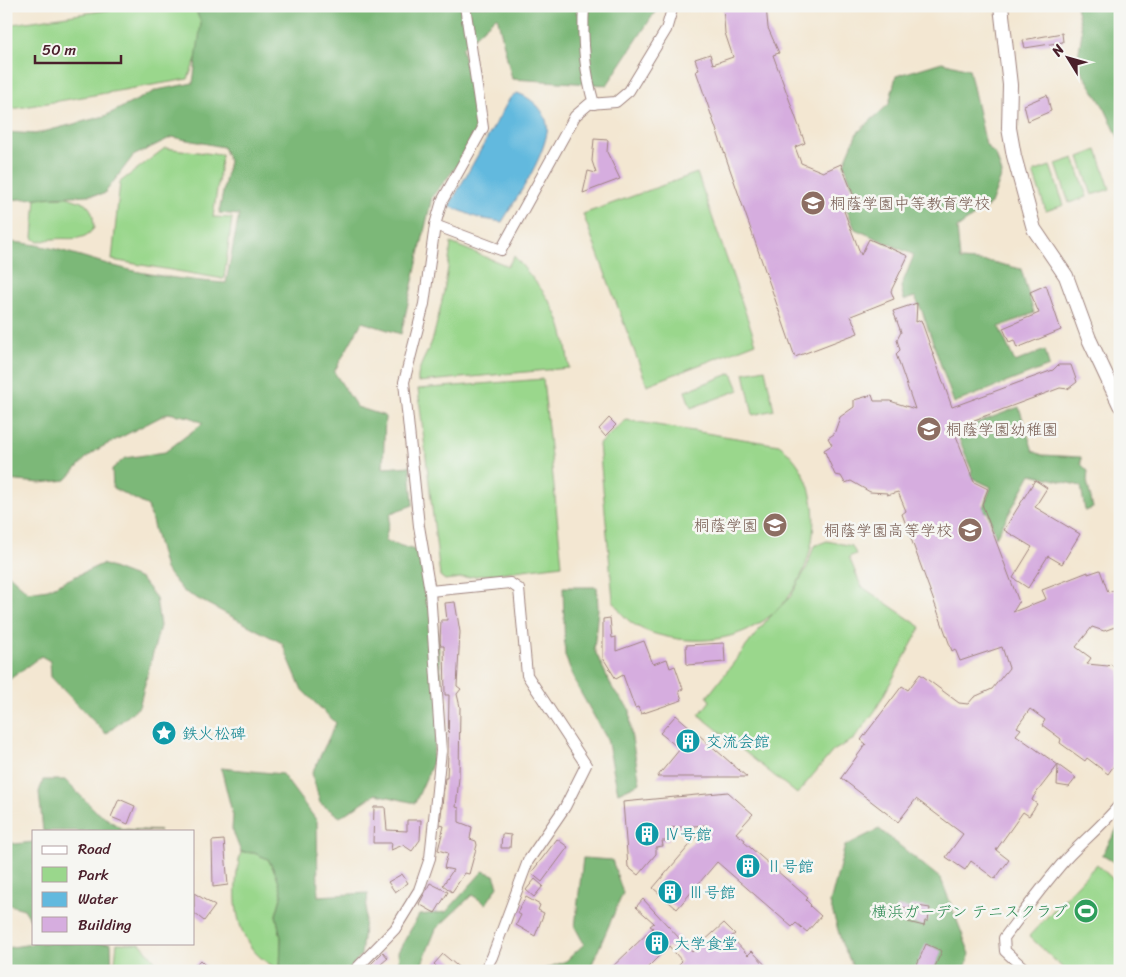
<svg xmlns="http://www.w3.org/2000/svg" width="1126" height="977" viewBox="0 0 1126 977" font-family="Sriracha,'Klee One',sans-serif">
	<style>
		.green { fill: #9ad78c; stroke: #727b5c }
		.forest { fill: #7bb878; stroke: #626c52 }
		.water { fill: #62b9de; stroke: #566c84 }
		.building { fill: #d6addf }
		.lines { fill: none; stroke-linecap: round; stroke-linejoin: round }
		.minor-casing { stroke: #9e837e; stroke-width: 12 }
		.tertiary-casing { stroke: #9e837e; stroke-width: 16 }
		.minor { stroke: #fff; stroke-width: 10 }
		.tertiary { stroke: #fff; stroke-width: 14 }
		.labels { text-anchor: middle; stroke-width: 5; stroke-linejoin: round; paint-order: stroke }
		.education-label { font-size: 16px; fill: #785e54; stroke: #f6f6f2; text-anchor: start }
		.culture-label { font-size: 16px; fill: #0d838f; stroke: #f6f6f2; text-anchor: start }
		.leisure-label { font-size: 16px; fill: #27864d; stroke: #f6f6f2; text-anchor: end }
	</style>
	<rect width="100%" height="100%" fill="#f6f6f2"/>
	<filter id="ink" filterUnits="userSpaceOnUse"><feTurbulence type="fractalNoise" baseFrequency=".02" numOctaves="2"/><feDisplacementMap in="SourceGraphic" scale="10" xChannelSelector="R" yChannelSelector="G"/><feConvolveMatrix kernelMatrix="1 2 1 2 8 2 1 2 1" color-interpolation-filters="sRGB"/></filter>
	<filter id="wash" filterUnits="userSpaceOnUse"><feTurbulence type="fractalNoise" baseFrequency=".0096" numOctaves="4" result="noise"/><feDisplacementMap in="SourceGraphic" scale="20" xChannelSelector="R" yChannelSelector="G"/><feGaussianBlur stdDeviation="1.12" result="paint"/><feColorMatrix in="noise" values="0 0 0 0 0 0 0 0 0 0 0 0 0 0 0 0 0 1.4 0 .05"/><feComposite in="paint" operator="in"/></filter>
	<g filter="url(#wash)">
		<rect width="100%" height="100%" fill="#f3e7d2"/>
		<g class="green">
			<polygon points="135,6 200,6 207,31 188,79 6,110 6,25"/>
			<polygon points="165,148 222,155 213,217 232,218 224,279 112,260 120,182"/>
			<polygon points="1097,150 1110,189 1092,195 1079,157"/>
			<polygon points="1074,158 1087,197 1069,203 1056,164"/>
			<polygon points="1050,166 1064,205 1046,211 1033,172"/>
			<polygon points="697,173 756,343 647,385 583,214"/>
			<path d="M 67,197 C 87,204 93,203 94,228 C 83,243 69,237 54,239 C 48,239 44,241 38,242 L 33,238 L 36,198 Z"/>
			<path d="M 451,243 L 508,266 L 514,256 C 550,299 563,311 569,368 L 418,382 C 416,368 429,352 433,338 C 441,307 448,276 451,243 Z"/>
			<polygon points="765,369 774,410 753,415 744,373"/>
			<polygon points="732,373 739,390 691,408 685,391"/>
			<polygon points="543,379 562,565 445,580 440,576 418,389"/>
			<path d="M 626,420 L 779,445 C 831,483 820,569 777,610 C 746,639 703,646 663,636 C 641,631 623,621 613,600 L 599,444 Z"/>
			<polygon points="827,541 852,546 856,554 849,557 861,586 921,627 875,711 854,739 833,751 797,794 699,715 710,701 707,697 766,621 791,596 807,567 814,546"/>
			<path d="M 241,852 L 254,853 L 268,859 L 277,876 L 282,894 L 276,915 L 281,938 L 280,969 C 233,951 230,895 241,852 Z"/>
			<polygon points="1097,864 1120,886 1120,971 1066,971 1029,936"/>
			<polygon points="117,943 140,943 164,971 114,971"/>
		</g>
		<g class="forest">
			<path d="M 194,6 L 659,6 L 607,85 L 512,79 L 497,16 L 462,48 L 478,128 L 460,162 L 432,197 L 401,334 L 362,322 L 334,372 L 357,407 L 385,416 L 383,468 L 410,466 L 413,505 L 391,513 L 385,541 L 418,551 L 436,616 L 443,699 L 431,767 L 415,803 L 376,794 L 340,817 L 320,803 L 312,773 L 336,723 L 302,690 L 282,643 L 183,591 L 165,569 L 148,506 L 113,488 L 112,469 L 125,458 L 165,452 L 203,423 L 190,417 L 168,413 L 100,448 L 86,458 L 66,480 L 41,483 L 6,480 L 6,242 C 51,243 87,260 130,270 C 162,277 194,281 226,283 L 239,215 L 219,213 L 229,161 L 223,147 L 172,137 L 133,156 L 104,194 L 6,200 L 6,132 L 35,134 L 105,116 L 157,90 L 193,83 L 201,23 Z"/>
			<polygon points="1076,6 1120,6 1120,141 1105,109 1077,64 1082,32"/>
			<polygon points="942,62 969,69 986,145 996,155 1002,174 991,204 957,228 960,260 992,262 1021,269 1034,313 999,327 1015,362 1045,350 1049,366 954,403 922,311 915,297 904,300 901,287 914,255 855,229 846,208 856,204 857,199 844,164 857,133 889,104 896,76"/>
			<polygon points="1019,407 1033,451 1042,455 1081,457 1081,464 1088,471 1087,481 1093,508 1085,511 1081,486 1031,474 996,537 988,513 982,510 991,487 968,476 972,471 956,431"/>
			<polygon points="102,564 141,579 156,598 160,626 139,707 106,734 51,677 50,661 41,656 6,682 6,572 28,592 48,589"/>
			<polygon points="563,587 597,587 598,609 594,649 613,689 630,710 631,733 640,783 618,793 607,739 578,688 565,656"/>
			<polygon points="221,768 282,774 317,821 318,896 368,893 361,955 348,971 280,971 281,938 276,915 282,894 277,876 268,859 254,853 241,852 232,829 233,816"/>
			<polygon points="43,780 65,780 97,812 122,829 160,831 43,831 39,792"/>
			<polygon points="879,829 941,879 970,954 964,971 855,971 842,944 830,903 845,846"/>
			<polygon points="1117,829 1120,829 1120,866 1102,855"/>
			<polygon points="6,840 15,844 34,842 34,925 24,909 6,904"/>
			<polygon points="583,858 612,860 623,893 589,971 539,971 566,961 584,944 575,927"/>
			<polygon points="483,871 494,875 498,886 486,904 472,895 436,929 419,971 400,971 398,952 419,915 446,912"/>
			<polygon points="34,938 34,943 111,943 112,971 6,971 6,948 32,944"/>
		</g>
		<path class="water" d="M 517,93 C 533,98 550,114 547,133 C 541,163 518,196 502,222 L 478,218 L 449,206 L 510,98 Z"/>
		<g id="blocks">
			<g class="building">
				<polygon points="723,6 766,6 768,28 779,53 773,55 805,143 795,147 801,163 823,172 841,164 855,199 842,206 861,255 869,239 908,256 891,291 894,299 851,316 858,333 795,357 696,71 699,70 695,59 710,54 713,64 733,57 725,33"/>
				<polygon points="1062,33 1063,42 1025,48 1023,40"/>
				<polygon points="1047,95 1051,111 1028,121 1024,105"/>
				<polygon points="594,139 608,140 607,152 620,179 583,193 588,171 596,173 592,161"/>
				<polygon points="1046,285 1061,330 1017,348 1014,340 1009,342 1003,328 1039,313 1030,292"/>
				<polygon points="917,303 916,322 921,320 952,407 1053,370 1058,365 1071,365 1077,382 1068,389 1060,388 953,428 974,482 988,489 982,504 1019,602 1013,612 1046,599 1042,590 1088,572 1088,574 1100,570 1108,592 1120,588 1120,625 1104,631 1092,627 1076,647 1091,658 1087,664 1108,666 1110,664 1120,671 1120,757 1108,774 1087,758 1085,761 1060,743 1061,739 1042,725 1045,720 1030,709 1017,727 1021,729 1016,735 1058,765 1034,796 1032,800 1037,804 1029,816 1023,812 996,850 1009,860 995,879 971,861 965,870 946,857 963,834 916,799 898,822 841,778 866,744 861,740 902,686 908,690 920,674 959,703 968,704 974,697 992,689 1009,668 1002,647 960,661 955,649 952,651 902,514 906,511 898,492 887,495 887,493 870,492 851,481 845,483 841,476 835,475 824,450 832,445 828,438 834,434 840,417 854,407 854,400 872,395 874,401 890,401 915,409 896,354 900,350 897,340 901,332 893,311"/>
				<polygon points="609,418 616,425 605,436 599,429"/>
				<polygon points="1035,480 1047,488 1035,507 1080,534 1062,564 1048,556 1028,588 1013,578 1032,547 1004,530"/>
				<polygon points="455,602 460,632 457,686 461,689 457,694 460,707 459,778 456,807 459,808 459,822 472,827 470,839 476,841 477,845 469,874 465,873 452,892 443,885 453,870 444,868 448,853 438,850 444,826 440,825 445,778 447,778 448,752 449,695 445,695 444,646 441,646 440,643 441,620 447,620 445,603"/>
				<polygon points="610,618 612,638 616,637 616,651 644,641 653,664 667,659 670,668 675,666 683,689 679,691 682,700 641,714 638,707 635,708 623,675 616,679 603,658 603,619"/>
				<polygon points="724,643 725,662 687,665 686,645"/>
				<polygon points="676,715 747,777 657,777 680,749 660,733"/>
				<polygon points="1058,765 1076,778 1069,787 1057,785"/>
				<polygon points="728,792 753,814 736,833 745,840 744,842 808,898 806,900 811,905 810,906 821,916 807,932 796,923 792,927 717,862 677,909 653,888 707,825 667,828 669,841 662,841 663,846 656,847 656,854 638,875 628,867 623,802"/>
				<polygon points="119,799 135,806 128,824 111,817"/>
				<polygon points="374,807 385,807 387,830 407,831 407,820 421,820 420,840 412,851 403,845 391,850 392,843 373,843"/>
				<polygon points="502,834 511,835 510,848 501,848"/>
				<polygon points="557,839 568,847 542,882 531,873"/>
				<polygon points="224,840 228,885 213,887 212,841"/>
				<polygon points="402,874 408,883 395,892 388,882"/>
				<polygon points="535,879 543,886 534,897 526,890"/>
				<polygon points="430,883 448,892 435,913 419,904"/>
				<polygon points="194,893 215,906 204,921 194,913"/>
				<polygon points="526,897 540,905 538,910 544,913 535,936 516,925 521,915 517,913"/>
				<polygon points="643,899 692,952 724,923 735,934 731,937 748,955 752,951 771,971 672,971 682,961 669,946 644,971 608,971 653,928 650,926 654,923 636,907"/>
				<polygon points="911,905 930,908 928,921 925,921 924,926 908,922 908,918 896,917 897,907 910,908"/>
				<polygon points="926,944 942,951 933,971 914,971"/>
				<polygon points="383,952 388,958 373,971 364,971"/>
				<polygon points="443,954 463,971 441,971 434,964"/>
				<polygon points="200,960 211,971 190,971"/>
			</g>
		</g>
	</g>
	<g filter="url(#ink)">
		<use href="#blocks" fill-opacity="0" stroke="#9e837e" stroke-width="1"/>
		<g class="lines">
			<defs>
				<g id="minor">
					<path d="M 584,6 C 582,39 585,73 594,104"/>
					<polyline points="435,225 501,250 575,116 589,104 616,102 629,91 666,30 673,6"/>
					<polyline points="430,591 510,583 519,589 527,675 586,765 565,807 528,861 492,957 484,971"/>
					<polyline points="354,971 395,929 419,890 430,858 441,751 430,591 419,526 404,382 424,304 435,225 442,201 483,128 465,6"/>
					<path d="M 1027,971 L 1005,951 L 1004,938 C 1024,911 1044,884 1066,859 C 1084,840 1104,824 1120,804"/>
				</g>
				<polyline id="tertiary" points="1001,6 1010,85 1009,128 1014,156 1034,229 1066,276 1089,339 1120,405"/>
			</defs>
			<use href="#minor" class="minor-casing"/>
			<use href="#tertiary" class="tertiary-casing"/>
			<use href="#minor" class="minor"/>
			<use href="#tertiary" class="tertiary"/>
		</g>
	</g>
	<defs>
		<symbol id="school-disc" viewBox="-11 -11 22 22"><circle r="9.5" fill="#8d6e63" stroke="#f6f6f2"/><path d="M0-5L7-2L0 1L-7-2ZM-4 1L0 2.5L4 1V4Q0 6-4 4Z" fill="#fff"/></symbol>
		<symbol id="sight-disc" viewBox="-11 -11 22 22"><circle r="9.5" fill="#0f9aa8" stroke="#f6f6f2"/><path d="M0-6L1.8-2.2L6-1.7L2.9 1.2L3.7 5.4L0 3.3L-3.7 5.4L-2.9 1.2L-6-1.7L-1.8-2.2Z" fill="#fff"/></symbol>
		<symbol id="building-disc" viewBox="-11 -11 22 22"><circle r="9.5" fill="#0f9aa8" stroke="#f6f6f2"/><path d="M-4-6H4V6H1V3H-1V6H-4ZM-2.5-4.3h1.7v1.8h-1.7ZM.8-4.3h1.7v1.8H.8ZM-2.5-1h1.7V.8h-1.7ZM.8-1h1.7V.8H.8Z" fill="#fff"/></symbol>
		<symbol id="stadium-disc" viewBox="-11 -11 22 22"><circle r="9.5" fill="#2e9e5b" stroke="#f6f6f2"/><path d="M0-5a6.5 5 0 1 0 0 10a6.5 5 0 1 0 0-10ZM-3.5-1.8h7v3.6h-7Z" fill="#fff"/></symbol>
	</defs>
	<g fill-rule="evenodd">
		<use href="#school-disc" x="799" y="189" width="28" height="28"/>
		<use href="#school-disc" x="915" y="415" width="28" height="28"/>
		<use href="#school-disc" x="761" y="511" width="28" height="28"/>
		<use href="#school-disc" x="956" y="516" width="28" height="28"/>
		<use href="#sight-disc" x="150" y="719" width="28" height="28"/>
		<use href="#building-disc" x="674" y="727" width="28" height="28"/>
		<use href="#building-disc" x="633" y="820" width="28" height="28"/>
		<use href="#building-disc" x="734" y="852" width="28" height="28"/>
		<use href="#building-disc" x="656" y="878" width="28" height="28"/>
		<use href="#stadium-disc" x="1072" y="897" width="28" height="28"/>
		<use href="#building-disc" x="643" y="929" width="28" height="28"/>
	</g>
	<g class="labels">
		<g class="education-label">
			<text x="830" y="209">桐蔭学園中等教育学校</text>
			<text x="946" y="435">桐蔭学園幼稚園</text>
			<text x="758" y="531" text-anchor="end">桐蔭学園</text>
			<text x="952" y="536" text-anchor="end">桐蔭学園高等学校</text>
		</g>
		<g class="culture-label">
			<text x="182" y="739">鉄火松碑</text>
			<text x="706" y="747">交流会館</text>
			<text x="664" y="840">Ⅳ号館</text>
			<text x="766" y="872">Ⅱ号館</text>
			<text x="688" y="898">Ⅲ号館</text>
			<text x="674" y="949">大学食堂</text>
		</g>
		<g class="leisure-label">
			<text x="1068" y="917">横浜ガーデン テニスクラブ</text>
		</g>
	</g>
	<rect width="1126" height="977" fill="none" stroke="#f6f6f2" stroke-width="25"/>
	<rect x="32" y="830" width="162" height="115" fill="#f6f6f2" stroke="#b1a0a2"/>
	<rect x="42" y="846" width="25" height="8" fill="#ffffff" stroke="#b1a0a2"/>
	<text x="78" y="854" font-size="15" fill="#4a1f2b">Road</text>
	<rect x="42" y="867" width="25" height="15" fill="#9ad78c" stroke="#b1a0a2"/>
	<text x="78" y="880" font-size="15" fill="#4a1f2b">Park</text>
	<rect x="42" y="892" width="25" height="15" fill="#62b9de" stroke="#b1a0a2"/>
	<text x="78" y="904" font-size="15" fill="#4a1f2b">Water</text>
	<rect x="42" y="917" width="25" height="15" fill="#d6addf" stroke="#b1a0a2"/>
	<text x="78" y="930" font-size="15" fill="#4a1f2b">Building</text>
	<g transform="translate(1068 58) rotate(307)" stroke="#f6f6f2" stroke-width="4" paint-order="stroke">
	<path d="M0-4L9 19L0 12L-9 19Z" fill="#4a1f2b"/>
	<text y="-8" font-size="14" font-weight="bold" text-anchor="middle" fill="#4a1f2b">N</text>
	</g>
	<path d="M35 55v8h86v-8" fill="none" stroke="#4a1f2b" stroke-width="2.5"/>
	<text x="42" y="55" font-size="15" fill="#4a1f2b" stroke="#f6f6f2" stroke-width="4" paint-order="stroke">50 m</text>
</svg>
